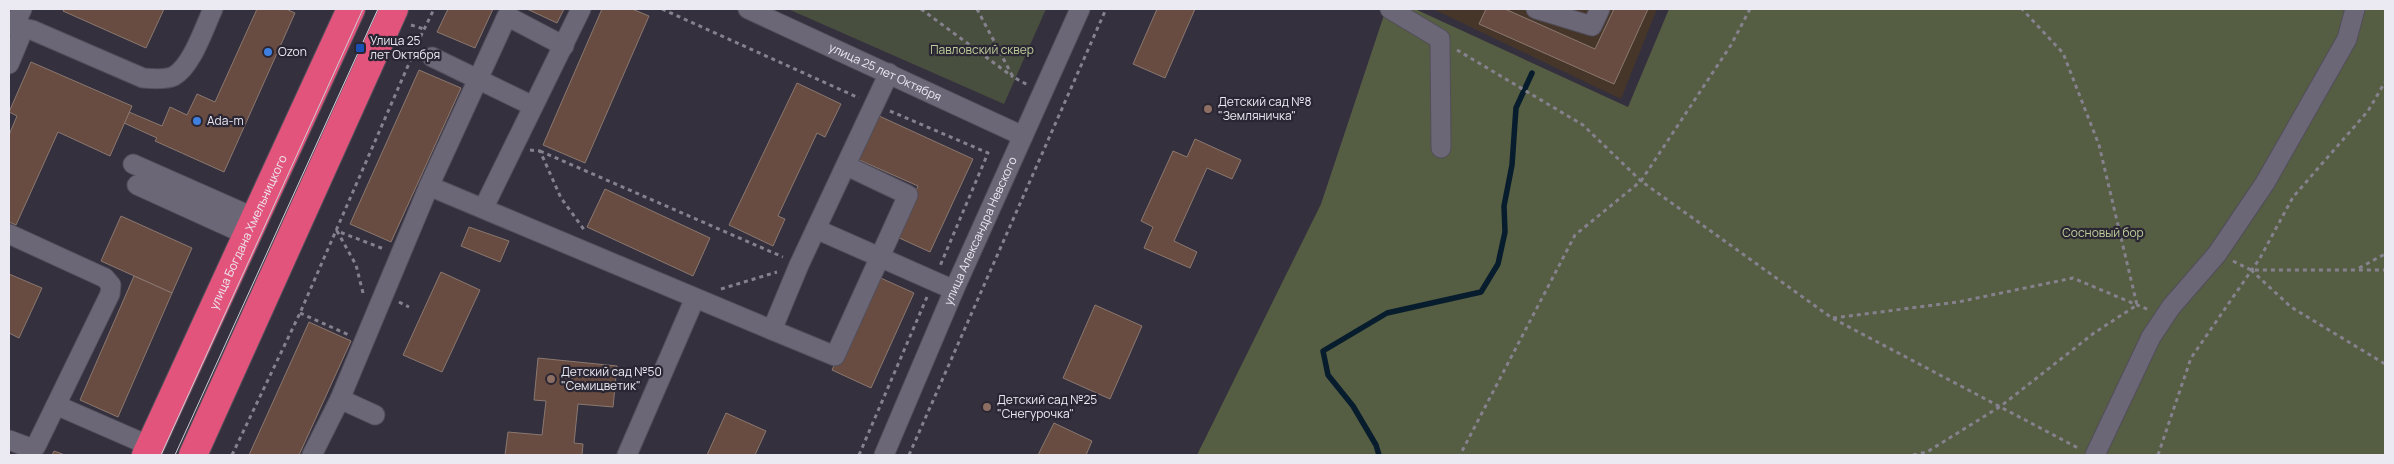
<svg xmlns="http://www.w3.org/2000/svg" width="2394" height="464" viewBox="0 0 2394 464" font-family="Manrope,sans-serif">
	<style>
		.industrial { fill: #46362a }
		.green { fill: #494f3e }
		.forest { fill: #555d42 }
		.lines { fill: none; stroke-linecap: round; stroke-linejoin: round }
		.stream { stroke: #071d2d; stroke-width: 5.5 }
		.building { fill: #684c41; stroke: #8a7870 }
		.minor-casing { stroke: #524e5a; stroke-width: 21 }
		.highway-casing { stroke: #524e5a; stroke-width: 30 }
		.path { stroke: #85828e; stroke-width: 3; stroke-dasharray: 4 4; stroke-linecap: butt }
		.minor { stroke: #6c6777; stroke-width: 19 }
		.highway { stroke: #e2547b; stroke-width: 28 }
		.tram { stroke: #ceccd6; stroke-width: 1 }
		.transit-dot { fill: #1a4fb4; stroke: #2a2633; stroke-width: 2 }
		.shop-dot { fill: #3f7fe0; stroke: #2a2633; stroke-width: 2 }
		.education-dot { fill: #8d6e63; stroke: #2a2633; stroke-width: 2 }
		.labels { text-anchor: middle; stroke-width: 4.5; stroke-linejoin: round; paint-order: stroke }
		.poi-label { font-size: 12px; fill: #ebe9f2; stroke: #2a2633; text-anchor: start }
		.park-label { font-size: 12px; fill: #bece9a; stroke: #2a2633 }
		.street-label { font-size: 12px; fill: #ebe9f2; stroke: #2a2633 }
	</style>
	<rect width="100%" height="100%" fill="#34303e"/>
	<polygon class="industrial" points="1433,9 1657,9 1621,99"/>
	<polygon class="green" points="788,9 1046,9 1004,104"/>
	<polygon class="forest" points="1386,9 1415,9 1628,107 1669,9 2385,9 2385,455 1197,455 1321,204"/>
	<g class="lines">
		<polyline class="stream" points="1379,455 1376,445 1353,406 1328,375 1323,351 1387,313 1481,292 1498,264 1505,232 1504,206 1512,165 1516,108 1532,73"/>
	</g>
	<g class="building">
		<polygon points="64,9 164,9 146,48 63,11"/>
		<polygon points="257,9 286,9 295,13 224,172 155,141 157,138 124,123 129,112 162,126 170,107 187,115 197,94 215,102"/>
		<polygon points="448,9 493,9 475,48 437,32"/>
		<polygon points="527,9 564,9 557,23"/>
		<polygon points="602,9 632,9 649,16 585,163 543,145"/>
		<polygon points="1157,9 1195,9 1165,78 1133,64"/>
		<polygon points="1486,9 1505,9 1595,49 1614,9 1648,9 1614,84 1479,24"/>
		<polygon points="31,62 132,106 110,156 58,132 16,225 9,222 9,135 17,116 9,112"/>
		<polygon points="419,70 461,88 391,242 350,224"/>
		<polygon points="797,83 841,104 825,137 817,133 778,216 785,219 773,246 729,225"/>
		<polygon points="877,115 973,159 930,252 895,236 918,186 857,159"/>
		<polygon points="1195,139 1241,160 1232,179 1207,168 1174,241 1197,252 1190,268 1144,248 1153,227 1141,221 1173,151 1187,157"/>
		<polygon points="605,189 710,238 693,276 587,227"/>
		<polygon points="121,216 192,248 172,293 101,261"/>
		<polygon points="469,227 509,241 500,262 461,246"/>
		<polygon points="441,272 480,290 442,372 403,355"/>
		<polygon points="9,274 42,288 19,338 9,333"/>
		<polygon points="874,275 914,293 871,388 832,370"/>
		<polygon points="134,276 172,293 118,417 80,400"/>
		<polygon points="1095,305 1142,326 1110,399 1063,378"/>
		<polygon points="309,322 351,341 299,455 249,455"/>
		<polygon points="538,358 617,366 613,407 578,404 574,443 583,444 582,455 505,455 508,432 542,435 546,401 534,400"/>
		<polygon points="726,413 766,431 755,455 707,455"/>
		<polygon points="1054,423 1092,441 1086,455 1038,455"/>
		<polygon points="54,451 65,455 52,455"/>
	</g>
	<g class="lines">
		<defs>
			<g id="minor">
				<path id="s1" d="M 748,9 L 1023,136"/>
				<polyline points="1390,9 1440,39 1441,148"/>
				<polyline points="1536,9 1592,26 1600,9"/>
				<path d="M 9,25 L 32,30 L 143,78 C 153,79 166,80 174,76 C 192,66 204,28 213,9"/>
				<polyline points="14,26 22,9"/>
				<polyline points="564,46 507,16 429,186 772,330 799,265 889,73"/>
				<polyline points="432,57 533,106"/>
				<polyline points="9,64 24,28"/>
				<polyline points="133,164 255,218"/>
				<polyline points="137,185 247,235"/>
				<polyline points="484,207 581,9"/>
				<polyline points="816,229 954,290"/>
				<polyline points="9,234 105,278 111,285 110,294 56,405 150,446"/>
				<polyline points="772,330 835,356 908,195 847,166"/>
				<polyline points="340,399 375,415"/>
				<polyline points="9,440 33,449 36,446 56,405"/>
				<polyline points="312,455 340,399 429,186"/>
				<polyline points="627,455 695,298"/>
				<path id="s2" d="M 884,455 L 954,290 L 1080,9"/>
				<polyline points="2095,455 2151,337 2171,307 2217,254 2265,183 2347,39 2355,9"/>
			</g>
			<g id="highway">
				<path id="s3" d="M 146,455 L 351,9"/>
				<polyline points="193,455 394,9"/>
			</g>
		</defs>
		<use href="#minor" class="minor-casing"/>
		<use href="#highway" class="highway-casing"/>
		<g class="path">
			<polyline points="662,9 859,98"/>
			<polyline points="921,9 1013,77"/>
			<polyline points="977,9 1013,77 1028,85"/>
			<polyline points="1750,9 1731,45 1641,181 1832,318 2080,449"/>
			<polyline points="411,25 424,29"/>
			<polyline points="417,44 434,9"/>
			<polyline points="1457,50 1583,125 1641,181 1575,235 1460,455"/>
			<polyline points="890,111 988,153 940,266"/>
			<polyline points="530,150 540,151 561,198 585,231"/>
			<polyline points="540,151 783,257"/>
			<polyline points="2233,261 2251,270 2385,270"/>
			<polyline points="2359,268 2385,254"/>
			<polyline points="2251,270 2291,307 2385,364"/>
			<polyline points="721,289 777,272"/>
			<polyline points="363,293 356,265 337,231 384,249"/>
			<polyline points="399,302 409,307"/>
			<polyline points="300,313 349,335"/>
			<polyline points="1833,318 1958,302 2073,278 2149,310"/>
			<polyline points="232,455 300,313 414,52"/>
			<polyline points="859,455 927,297"/>
			<polyline points="909,455 1106,9"/>
			<polyline points="1913,455 1927,452 2001,406 2094,333 2137,305 2099,145 2063,53 2022,9"/>
			<polyline points="2158,455 2191,358 2260,258 2293,197 2368,111 2385,82"/>
		</g>
		<use href="#minor" class="minor"/>
		<use href="#highway" class="highway"/>
		<g class="tram">
			<polyline points="161,455 363,9"/>
			<polyline points="175,455 378,9"/>
		</g>
	</g>
	<rect class="transit-dot" x="355" y="43" width="10" height="10" rx="2.5"/>
	<g class="shop-dot">
		<circle cx="268" cy="52" r="5"/>
		<circle cx="197" cy="121" r="5"/>
	</g>
	<g class="education-dot">
		<circle cx="1208" cy="109" r="5"/>
		<circle cx="551" cy="379" r="5"/>
		<circle cx="987" cy="407" r="5"/>
	</g>
	<g class="labels">
		<g class="poi-label">
			<text x="370" y="45">Улица 25<tspan x="370" dy="14">лет Октября</tspan></text>
			<text x="278" y="56">Ozon</text>
			<text x="1218" y="106">Детский сад №8<tspan x="1218" dy="14">"Земляничка"</tspan></text>
			<text x="207" y="125">Ada-m</text>
			<text x="561" y="376">Детский сад №50<tspan x="561" dy="14">"Семицветик"</tspan></text>
			<text x="997" y="404">Детский сад №25<tspan x="997" dy="14">"Снегурочка"</tspan></text>
		</g>
		<g class="park-label">
			<text x="982" y="54">Павловский сквер</text>
			<text x="2103" y="237">Сосновый бор</text>
		</g>
		<g class="street-label">
			<text dy="4" stroke="none"><textPath href="#s1" startOffset="151">улица 25 лет Октября</textPath></text>
			<text dy="4" stroke="none"><textPath href="#s2" startOffset="244">улица Александра Невского</textPath></text>
			<text dy="4" stroke="none"><textPath href="#s3" startOffset="245">улица Богдана Хмельницкого</textPath></text>
		</g>
	</g>
	<rect width="2394" height="464" fill="none" stroke="#ebe9f2" stroke-width="20"/>
</svg>
